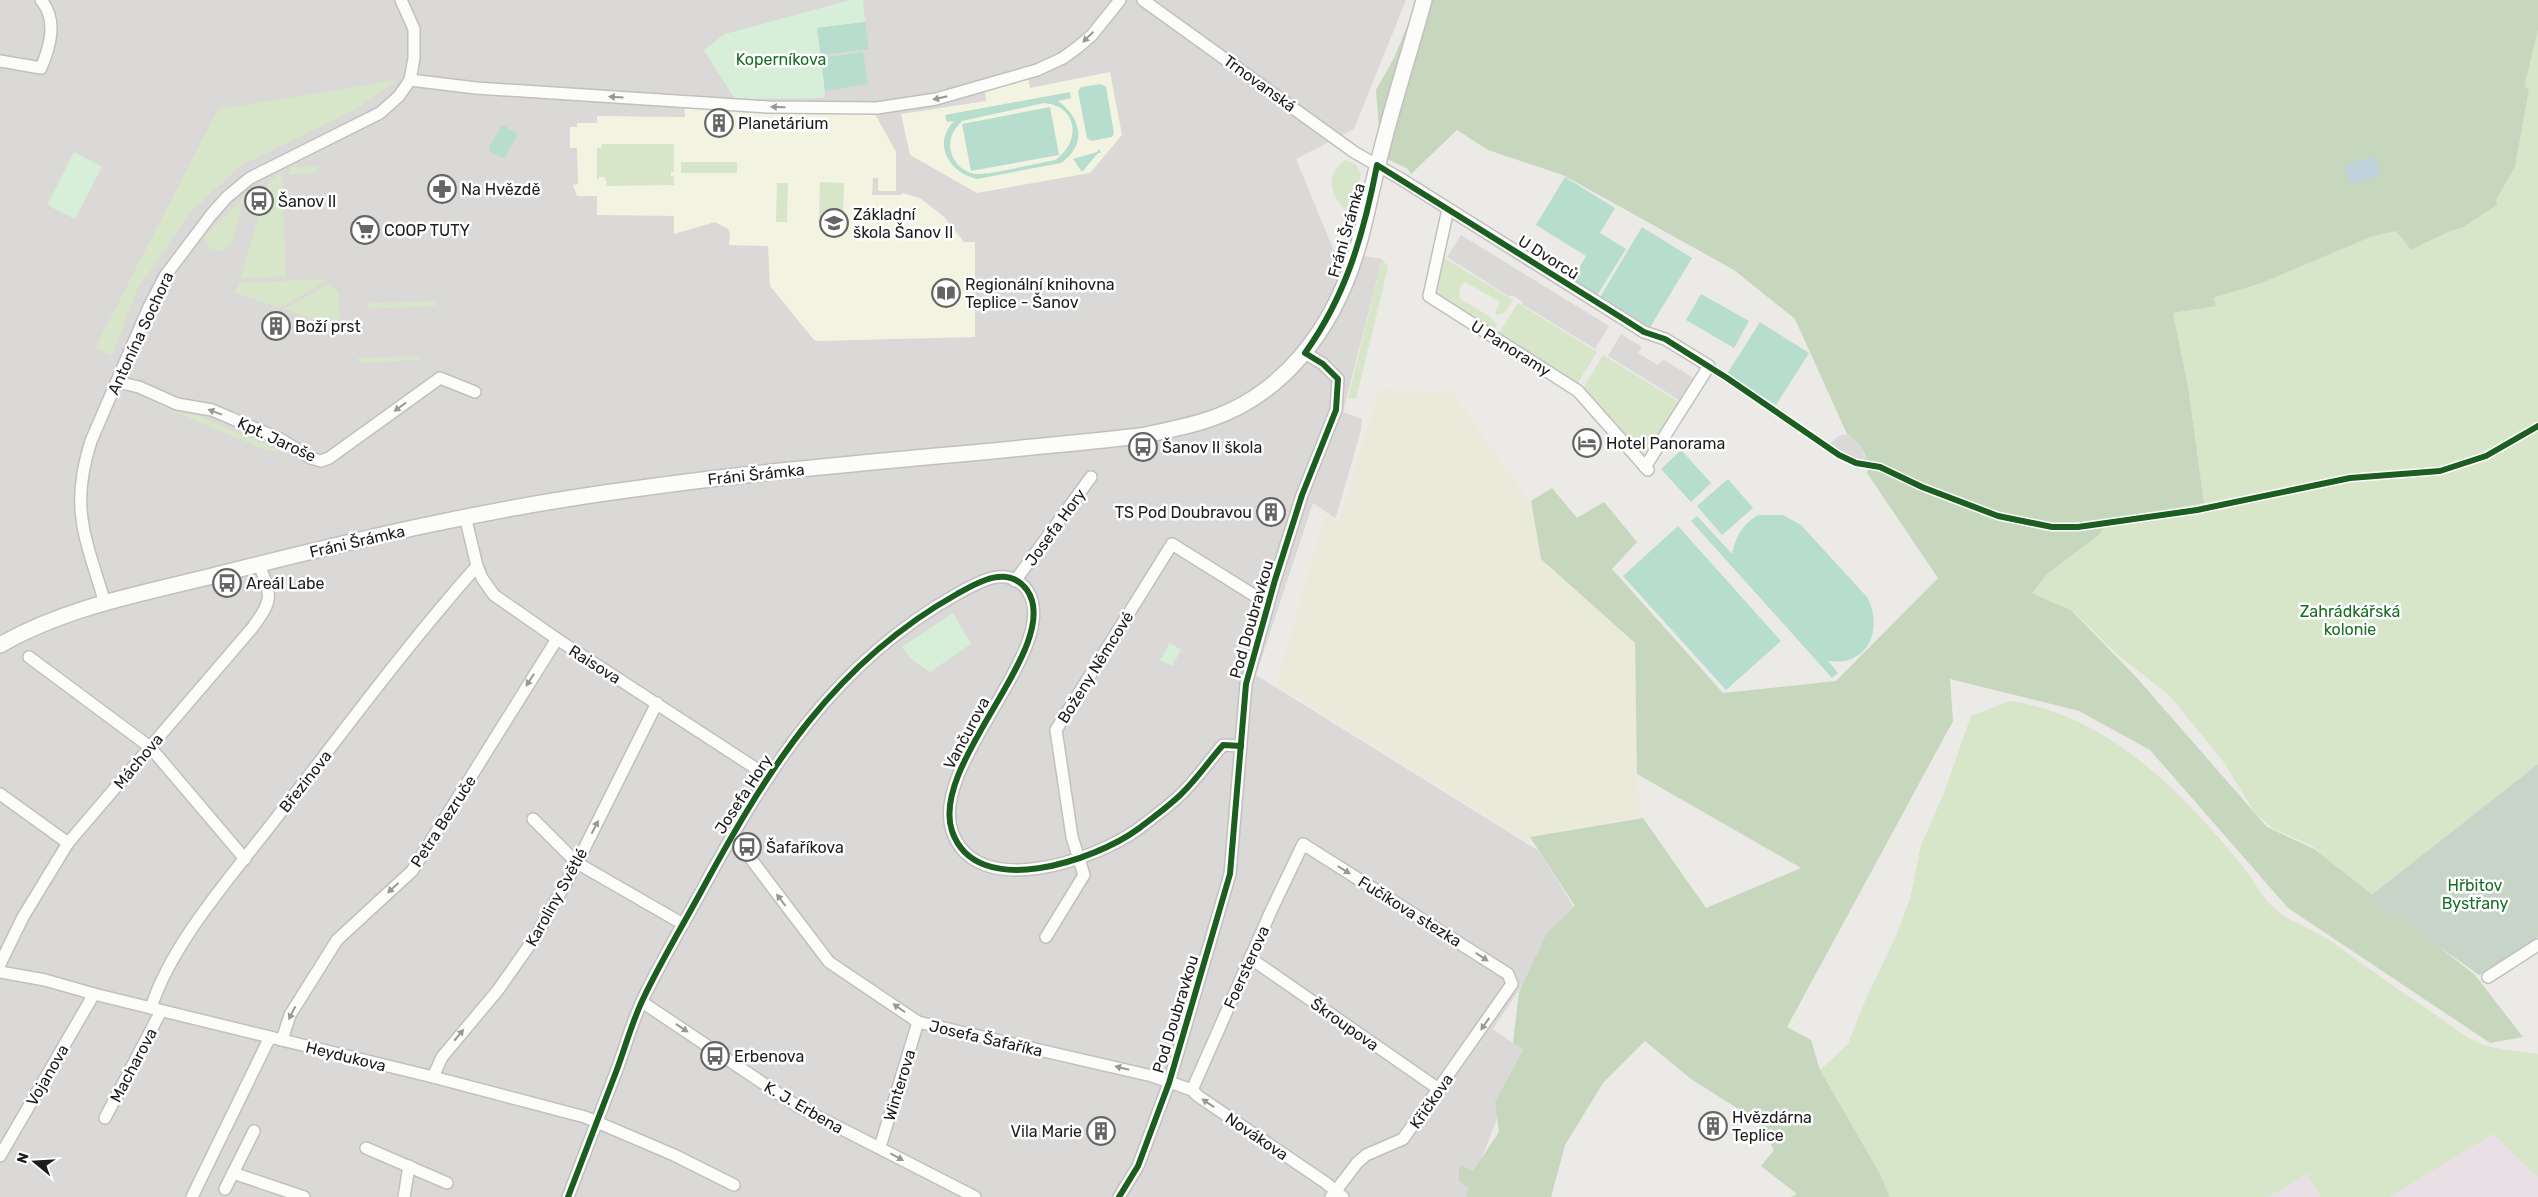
<svg xmlns="http://www.w3.org/2000/svg" width="2538" height="1197" viewBox="0 0 2538 1197" font-family="Rubik,sans-serif">
	<style>
		.residential { fill: #dad9d7 }
		.industrial { fill: #e8e0e4 }
		.education { fill: #f3f3e2 }
		.farmland { fill: #e9eada }
		.grass { fill: #d7e5c8 }
		.forest { fill: #c6d7be }
		.cemetery { fill: #c6d5c7 }
		.park { fill: #d7eed8 }
		.pitch { fill: #b6ddce; fill-rule: evenodd }
		.water { fill: #bed3db }
		.lines { fill: none; stroke-linecap: round; stroke-linejoin: round }
		.minor-casing { stroke: #c1c0be; stroke-width: 14 }
		.tertiary-casing { stroke: #c1c0be; stroke-width: 18 }
		.minor { stroke: #fcfcfb; stroke-width: 11 }
		.tertiary { stroke: #fcfcfb; stroke-width: 15 }
		.cycleway-casing { stroke: #fff; stroke-width: 9 }
		.cycleway { stroke: #1b5e20; stroke-width: 6 }
		.oneway { fill: #989897 }
		.labels { text-anchor: middle; stroke-width: 5; stroke-linejoin: round; paint-order: stroke }
		.park-label { font-size: 16px; fill: #186e24; stroke: #fff }
		.street-label { font-size: 16px; fill: #1d1d1d; stroke: #fff }
		.poi-label { font-size: 16px; fill: #1d1d1d; stroke: #fff; text-anchor: start }
	</style>
	<rect width="100%" height="100%" fill="#ebeae6"/>
	<g class="residential">
		<polygon points="0,0 1406,0 1354,129 1296,159 1334,251 1382,259 1343,412 1362,419 1361,430 1337,514 1335,518 1313,503 1256,675 1539,851 1574,907 1493,1029 1523,1050 1467,1197 0,1197"/>
		<polygon points="1461,235 1609,326 1595,349 1522,304 1523,302 1517,298 1512,295 1510,297 1447,257"/>
		<polygon points="1621,334 1642,347 1638,353 1658,365 1663,359 1693,378 1679,400 1608,356"/>
		<polygon points="1847,434 1860,442 1868,465 1856,463 1827,447 1838,436"/>
	</g>
	<g class="industrial">
		<polygon points="2493,1134 2538,1177 2538,1197 2389,1197"/>
		<polygon points="2308,1174 2321,1197 2268,1197"/>
	</g>
	<g class="education">
		<polygon points="1110,72 1122,135 1090,173 977,193 910,155 901,114 986,101 985,90 1028,77 1030,88"/>
		<polygon points="684,105 804,112 874,112 896,152 896,191 878,191 878,178 873,178 872,195 901,195 902,193 920,198 944,217 964,242 975,242 975,337 818,341 814,340 770,286 768,246 729,245 730,234 728,229 715,222 674,234 674,216 597,215 597,196 577,196 573,185 578,184 577,148 570,148 570,127 577,127 577,123 597,123 597,116 685,117"/>
	</g>
	<polygon class="farmland" points="1379,390 1452,392 1533,507 1540,559 1634,641 1639,817 1523,839 1276,684 1325,517 1339,521"/>
	<g class="grass">
		<polygon points="2538,30 2538,764 2369,897 2311,845 2274,829 2255,813 2223,761 2169,695 2119,656 2075,613 2032,593 2047,574 2100,534 2106,521 2204,503 2188,386 2173,313 2215,306 2213,298 2259,284 2373,236 2396,231 2411,250 2448,232 2463,227 2496,200 2515,166 2529,89 2523,88"/>
		<polygon points="398,80 356,109 241,165 189,214 138,288 112,356 95,348 218,109"/>
		<polygon points="602,144 674,144 674,172 671,172 671,176 674,176 674,185 607,186 605,177 599,177 597,181 597,148 601,148"/>
		<path d="M 1345,160 L 1356,165 L 1361,174 L 1351,213 L 1348,215 C 1334,196 1321,179 1345,160 Z"/>
		<rect x="681" y="162" width="56" height="11"/>
		<polygon points="319,166 314,174 287,174 291,171 290,167"/>
		<polygon points="282,172 286,276 240,279 262,204 266,205 269,196 265,194 269,181"/>
		<polygon points="820,182 844,183 843,223 819,222"/>
		<polygon points="777,183 788,183 787,222 776,222"/>
		<polygon points="244,197 233,240 221,252 209,248 203,238"/>
		<path d="M 1441,256 L 1513,300 L 1504,313 L 1497,315 L 1495,312 L 1500,302 L 1465,282 C 1459,285 1458,293 1460,299 L 1490,317 L 1497,325 L 1492,333 L 1438,297 L 1436,290 Z"/>
		<polygon points="1382,259 1388,267 1356,399 1348,398"/>
		<polygon points="323,279 326,281 280,308 235,293 239,283"/>
		<polygon points="329,284 339,292 340,328 284,309"/>
		<polygon points="435,301 438,304 434,306 369,309 367,305 369,303"/>
		<polygon points="1518,303 1597,352 1576,386 1497,336"/>
		<polygon points="1603,355 1681,403 1650,451 1642,454 1635,450 1582,390"/>
		<polygon points="421,356 418,360 362,363 357,360 357,358"/>
		<polygon points="143,392 281,451 268,451 147,400 143,395"/>
		<path d="M 2010,701 C 2109,715 2184,794 2244,868 C 2254,880 2260,895 2271,905 C 2287,922 2310,927 2329,940 C 2365,966 2400,991 2437,1016 C 2450,1024 2464,1037 2479,1043 C 2496,1050 2520,1051 2538,1054 L 2538,1177 L 2493,1134 L 2389,1197 L 2321,1197 L 2307,1174 L 2268,1197 L 1890,1197 L 1879,1172 L 1820,1070 L 1848,1044 L 1865,1001 L 1896,936 L 1910,899 L 1921,845 L 1944,793 L 1971,716 Z"/>
	</g>
	<path class="forest" d="M 1418,0 L 2538,0 L 2538,30 L 2524,87 L 2529,89 L 2515,167 L 2496,200 L 2497,205 L 2463,227 L 2448,232 L 2411,250 L 2396,231 L 2373,236 L 2259,284 L 2213,298 L 2216,306 L 2173,313 L 2188,386 L 2204,503 L 2107,521 L 2100,534 L 2047,574 L 2032,593 L 2072,611 L 2137,678 L 2267,827 L 2314,849 L 2475,975 L 2523,1037 L 2490,1043 L 2288,908 L 2150,750 L 2079,711 L 1950,679 L 1953,721 L 1787,1027 L 1811,1040 L 1820,1070 L 1879,1172 L 1890,1197 L 1791,1197 L 1797,1194 L 1761,1166 L 1774,1150 L 1759,1122 L 1691,1079 L 1645,1041 L 1603,1083 L 1565,1145 L 1551,1197 L 1466,1197 L 1469,1188 L 1459,1181 L 1459,1168 L 1463,1166 L 1473,1171 L 1499,1132 L 1495,1102 L 1523,1050 L 1513,1043 L 1519,992 L 1547,933 L 1575,906 L 1530,837 L 1643,818 L 1706,908 L 1801,868 L 1637,774 L 1635,643 L 1541,559 L 1531,501 L 1552,488 L 1577,518 L 1604,502 L 1637,542 L 1612,569 L 1723,693 L 1836,681 L 1938,578 L 1867,473 C 1870,456 1860,442 1847,434 L 1795,319 L 1734,270 L 1563,175 L 1488,150 L 1457,130 L 1411,174 L 1408,169 L 1387,159 L 1379,129 L 1376,90 L 1394,58 Z"/>
	<polygon class="cemetery" points="2538,764 2538,937 2479,975 2369,897"/>
	<g class="park">
		<polygon points="850,0 863,0 865,22 817,28 825,91 824,98 735,99 704,50 725,34"/>
		<polygon points="74,152 102,167 75,219 47,205"/>
		<polygon points="953,613 971,644 930,672 911,659 902,647"/>
		<polygon points="1170,643 1181,650 1172,666 1160,660"/>
	</g>
	<g class="pitch">
		<polygon points="865,22 869,49 821,55 817,28"/>
		<polygon points="863,52 868,84 825,91 821,58"/>
		<polygon points="1101,84 1106,87 1114,133 1112,137 1091,141 1087,138 1078,91 1081,87"/>
		<path d="M 1070,92 L 1071,98 L 1058,101 C 1082,118 1087,145 1061,163 L 977,179 C 949,173 932,144 954,121 L 947,122 L 945,115 ZM 1044,103 C 1079,106 1081,143 1055,160 C 1038,163 989,175 975,174 C 963,172 954,163 951,152 C 948,139 953,130 962,121 Z"/>
		<polygon points="1050,107 1059,155 971,171 962,124"/>
		<polygon points="504,126 516,133 517,136 505,157 502,158 490,151 489,147 501,127"/>
		<polygon points="1099,149 1101,153 1098,153 1082,172 1073,159 1097,152"/>
		<polygon points="1565,177 1615,208 1600,233 1626,249 1596,297 1571,282 1586,256 1536,225"/>
		<polygon points="1642,227 1692,258 1649,329 1599,299"/>
		<polygon points="1701,294 1749,321 1734,348 1686,320"/>
		<polygon points="1760,322 1809,353 1776,405 1727,374"/>
		<polygon points="1681,450 1711,483 1691,502 1661,469"/>
		<polygon points="1728,479 1753,508 1722,535 1697,506"/>
		<path d="M 1758,515 L 1783,515 L 1801,525 L 1867,597 C 1880,620 1875,655 1844,661 C 1839,662 1833,661 1828,661 L 1838,673 L 1832,678 L 1691,521 L 1697,516 L 1732,554 C 1736,536 1742,525 1758,515 Z"/>
		<polygon points="1678,526 1781,641 1726,690 1623,576"/>
	</g>
	<polygon class="water" points="2376,156 2381,175 2350,184 2344,165"/>
	<g class="lines">
		<defs>
			<g id="minor">
				<polyline points="1143,0 1354,152 1401,179 1622,318 1644,332 1665,339 1709,366 1645,467"/>
				<path d="M 0,61 L 41,68 C 50,47 58,20 41,0"/>
				<polyline points="410,80 476,88 768,107 877,108 936,99 1037,70 1063,58 1078,47 1092,35 1120,0"/>
				<polyline points="1448,209 1429,296 1578,391 1648,470"/>
				<polyline points="117,382 139,387 177,404 212,410 280,439 311,458 321,461 329,458 440,378 475,392"/>
				<polyline points="465,516 477,566 482,578 494,595 557,639 769,777"/>
				<polyline points="1015,581 1091,477"/>
				<path d="M 105,603 C 86,539 69,509 91,441 L 149,307 L 165,276 L 211,215 L 227,197 L 250,178 L 380,113 L 399,96 L 410,80 L 414,58 L 414,29 L 401,0"/>
				<polyline points="29,657 150,747 245,859"/>
				<polyline points="0,794 68,843"/>
				<polyline points="533,819 577,863 683,924"/>
				<polyline points="732,834 829,962 918,1022 1152,1076 1192,1090 1198,1096 1326,1183 1343,1197"/>
				<polyline points="1046,937 1084,875 1072,837 1056,730 1172,544 1268,604"/>
				<polyline points="1250,958 1440,1090"/>
				<path d="M 0,964 L 23,917 L 68,843 L 253,627 C 274,598 271,597 259,564"/>
				<polyline points="0,972 45,980 94,994 433,1077 585,1117 674,1155 734,1185"/>
				<polyline points="2488,977 2538,945"/>
				<polyline points="642,1002 797,1106 975,1197"/>
				<path d="M 151,1008 C 171,943 235,872 277,817 C 343,732 406,646 477,566"/>
				<polyline points="282,1040 290,1015 337,940 412,871 557,639"/>
				<polyline points="433,1077 442,1057 498,990 536,936 577,863 657,703"/>
				<polyline points="1192,1090 1271,911 1303,844 1508,974 1512,984 1403,1139 1366,1155 1357,1163 1331,1197"/>
				<polyline points="105,1118 161,1011"/>
				<polyline points="254,1131 233,1173 304,1197"/>
				<polyline points="880,1147 918,1022"/>
				<polyline points="366,1148 447,1183"/>
				<polyline points="0,1156 94,994"/>
				<polyline points="225,1189 233,1173"/>
				<polyline points="192,1197 270,1037"/>
				<polyline points="404,1197 409,1166"/>
				<path d="M 568,1197 C 584,1155 600,1114 616,1072 C 625,1048 632,1022 643,999 C 661,961 683,925 703,888 C 769,767 834,663 957,594 C 978,582 1008,564 1027,590 C 1065,645 929,763 952,831 C 976,902 1096,860 1138,829 C 1151,819 1165,809 1177,798 C 1194,783 1208,762 1223,745 L 1241,746"/>
				<polyline points="1119,1197 1138,1166 1169,1083 1230,874 1246,684 1275,580 1302,495 1336,410 1338,379 1323,364 1305,353"/>
			</g>
			<path id="tertiary" d="M 0,645 C 69,605 151,592 228,572 C 362,538 496,507 634,489 C 802,465 971,455 1140,436 C 1163,431 1187,427 1210,419 C 1284,394 1332,329 1355,256 C 1365,226 1370,194 1378,164 C 1391,109 1409,55 1424,0"/>
		</defs>
		<use href="#minor" class="minor-casing"/>
		<use href="#tertiary" class="tertiary-casing"/>
		<use href="#minor" class="minor"/>
		<use href="#tertiary" class="tertiary"/>
		<defs>
			<g id="cycleway">
				<path d="M 568,1197 C 584,1155 600,1114 616,1072 C 625,1048 632,1022 643,999 C 661,961 683,925 703,888 C 769,767 834,663 957,594 C 978,582 1008,564 1027,590 C 1065,645 929,763 952,831 C 976,902 1096,860 1138,829 C 1151,819 1165,809 1177,798 C 1194,783 1208,762 1223,745 L 1241,746"/>
				<path d="M 1119,1197 L 1138,1166 L 1169,1083 L 1230,874 L 1246,684 L 1275,580 L 1302,495 L 1336,410 L 1338,379 L 1323,364 L 1305,353 C 1346,296 1364,233 1377,165 L 1622,318 L 1644,332 L 1665,339 L 1727,378 L 1839,455 L 1856,463 L 1880,467 L 1922,487 L 1998,516 L 2052,527 L 2078,527 L 2197,510 L 2350,478 L 2440,471 L 2486,456 L 2538,426"/>
			</g>
		</defs>
		<use href="#cycleway" class="cycleway-casing"/>
		<use href="#cycleway" class="cycleway"/>
	</g>
	<defs><path id="oneway-solid" d="M-6-.8H1V-3.2L6.5 0L1 3.2V.8H-6Z" transform="scale(1.25)"/></defs>
	<g class="oneway">
		<use href="#oneway-solid" transform="translate(1088 37) rotate(136)"/>
		<use href="#oneway-solid" transform="translate(616 97) rotate(-176)"/>
		<use href="#oneway-solid" transform="translate(940 98) rotate(167)"/>
		<use href="#oneway-solid" transform="translate(778 107) rotate(-178)"/>
		<use href="#oneway-solid" transform="translate(400 407) rotate(144)"/>
		<use href="#oneway-solid" transform="translate(215 412) rotate(-160)"/>
		<use href="#oneway-solid" transform="translate(530 680) rotate(123)"/>
		<use href="#oneway-solid" transform="translate(595 827) rotate(-63)"/>
		<use href="#oneway-solid" transform="translate(1344 870) rotate(32)"/>
		<use href="#oneway-solid" transform="translate(393 888) rotate(138)"/>
		<use href="#oneway-solid" transform="translate(781 900) rotate(-127)"/>
		<use href="#oneway-solid" transform="translate(1482 957) rotate(33)"/>
		<use href="#oneway-solid" transform="translate(899 1008) rotate(-145)"/>
		<use href="#oneway-solid" transform="translate(292 1013) rotate(117)"/>
		<use href="#oneway-solid" transform="translate(1485 1024) rotate(125)"/>
		<use href="#oneway-solid" transform="translate(682 1028) rotate(34)"/>
		<use href="#oneway-solid" transform="translate(459 1035) rotate(-50)"/>
		<use href="#oneway-solid" transform="translate(1122 1068) rotate(-166)"/>
		<use href="#oneway-solid" transform="translate(1208 1103) rotate(-146)"/>
		<use href="#oneway-solid" transform="translate(897 1157) rotate(29)"/>
	</g>
	<defs>
		<symbol id="building-ring" viewBox="-11 -11 22 22"><circle r="9.5" fill="#fff" stroke="#656563" stroke-width="1.5"/><path d="M-4-6H4V6H1V3H-1V6H-4ZM-2.5-4.3h1.7v1.8h-1.7ZM.8-4.3h1.7v1.8H.8ZM-2.5-1h1.7V.8h-1.7ZM.8-1h1.7V.8H.8Z" fill="#656563"/></symbol>
		<symbol id="pharmacy-ring" viewBox="-11 -11 22 22"><circle r="9.5" fill="#fff" stroke="#656563" stroke-width="1.5"/><path d="M-2-6h4v4h4v4h-4v4h-4v-4h-4v-4h4Z" fill="#656563"/></symbol>
		<symbol id="bus-ring" viewBox="-11 -11 22 22"><circle r="9.5" fill="#fff" stroke="#656563" stroke-width="1.5"/><path d="M-5-6H5V4H4V6H2V4H-2V6H-4V4H-5ZM-3.5-4V0h7V-4ZM-3.5 1.2v1.5H-2V1.2ZM2 1.2v1.5H3.5V1.2Z" fill="#656563"/></symbol>
		<symbol id="school-ring" viewBox="-11 -11 22 22"><circle r="9.5" fill="#fff" stroke="#656563" stroke-width="1.5"/><path d="M0-5L7-2L0 1L-7-2ZM-4 1L0 2.5L4 1V4Q0 6-4 4Z" fill="#656563"/></symbol>
		<symbol id="supermarket-ring" viewBox="-11 -11 22 22"><circle r="9.5" fill="#fff" stroke="#656563" stroke-width="1.5"/><path d="M-6-5.5h2.5l.6 2H6L4.5 2H-2.5L-4.4-4H-6ZM-1.5 3.2a1.3 1.3 0 1 0 .1 0ZM3 3.2a1.3 1.3 0 1 0 .1 0Z" fill="#656563"/></symbol>
		<symbol id="library-ring" viewBox="-11 -11 22 22"><circle r="9.5" fill="#fff" stroke="#656563" stroke-width="1.5"/><path d="M-6-4Q-3-5.5-.7-3.5V5Q-3 3-6 4ZM6-4Q3-5.5 .7-3.5V5Q3 3 6 4Z" fill="#656563"/></symbol>
		<symbol id="hotel-ring" viewBox="-11 -11 22 22"><circle r="9.5" fill="#fff" stroke="#656563" stroke-width="1.5"/><path d="M-6-4.5h1.5V1H6V5H4.5V3h-9V5H-6ZM-4 0a1.8 1.8 0 1 1 3.6 0ZM.5 0V-2.5h3Q6-2.5 6 0Z" fill="#656563"/></symbol>
	</defs>
	<g fill-rule="evenodd">
		<use href="#building-ring" x="703" y="107" width="32" height="32"/>
		<use href="#pharmacy-ring" x="426" y="173" width="32" height="32"/>
		<use href="#bus-ring" x="243" y="185" width="32" height="32"/>
		<use href="#school-ring" x="818" y="207" width="32" height="32"/>
		<use href="#supermarket-ring" x="349" y="214" width="32" height="32"/>
		<use href="#library-ring" x="930" y="277" width="32" height="32"/>
		<use href="#building-ring" x="260" y="310" width="32" height="32"/>
		<use href="#hotel-ring" x="1571" y="427" width="32" height="32"/>
		<use href="#bus-ring" x="1127" y="431" width="32" height="32"/>
		<use href="#building-ring" x="1255" y="496" width="32" height="32"/>
		<use href="#bus-ring" x="211" y="567" width="32" height="32"/>
		<use href="#bus-ring" x="731" y="831" width="32" height="32"/>
		<use href="#bus-ring" x="699" y="1040" width="32" height="32"/>
		<use href="#building-ring" x="1697" y="1110" width="32" height="32"/>
		<use href="#building-ring" x="1085" y="1115" width="32" height="32"/>
	</g>
	<g class="labels">
		<g class="park-label">
			<text x="781" y="65">Koperníkova</text>
			<text x="2350" y="617">Zahrádkářská<tspan x="2350" dy="18">kolonie</tspan></text>
			<text x="2475" y="891">Hřbitov<tspan x="2475" dy="18">Bystřany</tspan></text>
		</g>
		<g class="street-label">
			<text transform="translate(1260 83) rotate(36)" y="6">Trnovanská</text>
			<text transform="translate(1346 230) rotate(-74)" y="6">Fráni Šrámka</text>
			<text transform="translate(1549 257) rotate(32)" y="6">U Dvorců</text>
			<text transform="translate(140 333) rotate(-65)" y="6">Antonína Sochora</text>
			<text transform="translate(1511 348) rotate(32)" y="6">U Panoramy</text>
			<text transform="translate(277 439) rotate(25)" y="6">Kpt. Jaroše</text>
			<text transform="translate(756 474) rotate(-6)" y="6">Fráni Šrámka</text>
			<text transform="translate(1055 527) rotate(-54)" y="6">Josefa Hory</text>
			<text transform="translate(357 541) rotate(-13)" y="6">Fráni Šrámka</text>
			<text transform="translate(1251 619) rotate(-74)" y="6">Pod Doubravkou</text>
			<text transform="translate(595 664) rotate(32)" y="6">Raisova</text>
			<text transform="translate(1095 667) rotate(-58)" y="6">Boženy Němcové</text>
			<text transform="translate(966 733) rotate(-62)" y="6">Vančurova</text>
			<text transform="translate(138 761) rotate(-50)" y="6">Máchova</text>
			<text transform="translate(305 781) rotate(-52)" y="6">Březinova</text>
			<text transform="translate(743 794) rotate(-57)" y="6">Josefa Hory</text>
			<text transform="translate(443 821) rotate(-57)" y="6">Petra Bezruče</text>
			<text transform="translate(556 897) rotate(-61)" y="6">Karoliny Světlé</text>
			<text transform="translate(1410 911) rotate(32)" y="6">Fučíkova stezka</text>
			<text transform="translate(1246 967) rotate(-66)" y="6">Foersterova</text>
			<text transform="translate(1175 1014) rotate(-73)" y="6">Pod Doubravkou</text>
			<text transform="translate(1345 1024) rotate(35)" y="6">Škroupova</text>
			<text transform="translate(986 1038) rotate(13)" y="6">Josefa Šafaříka</text>
			<text transform="translate(346 1056) rotate(14)" y="6">Heydukova</text>
			<text transform="translate(133 1065) rotate(-62)" y="6">Macharova</text>
			<text transform="translate(47 1075) rotate(-60)" y="6">Vojanova</text>
			<text transform="translate(899 1085) rotate(-73)" y="6">Winterova</text>
			<text transform="translate(1431 1101) rotate(-55)" y="6">Křičkova</text>
			<text transform="translate(804 1107) rotate(30)" y="6">K. J. Erbena</text>
			<text transform="translate(1257 1136) rotate(34)" y="6">Novákova</text>
		</g>
		<g class="poi-label">
			<text x="738" y="129">Planetárium</text>
			<text x="461" y="195">Na Hvězdě</text>
			<text x="278" y="207">Šanov II</text>
			<text x="853" y="220">Základní<tspan x="853" dy="18">škola Šanov II</tspan></text>
			<text x="384" y="236">COOP TUTY</text>
			<text x="965" y="290">Regionální knihovna<tspan x="965" dy="18">Teplice - Šanov</tspan></text>
			<text x="295" y="332">Boží prst</text>
			<text x="1606" y="449">Hotel Panorama</text>
			<text x="1162" y="453">Šanov II škola</text>
			<text x="1252" y="518" text-anchor="end">TS Pod Doubravou</text>
			<text x="246" y="589">Areál Labe</text>
			<text x="766" y="853">Šafaříkova</text>
			<text x="734" y="1062">Erbenova</text>
			<text x="1732" y="1123">Hvězdárna<tspan x="1732" dy="18">Teplice</tspan></text>
			<text x="1082" y="1137" text-anchor="end">Vila Marie</text>
		</g>
	</g>
	<g transform="translate(35 1162) rotate(288)" stroke="#ffffff" stroke-width="4" paint-order="stroke">
	<path d="M0-4L9 19L0 12L-9 19Z" fill="#1d1d1d"/>
	<text y="-8" font-size="14" font-weight="bold" text-anchor="middle" fill="#1d1d1d">N</text>
	</g>
</svg>
